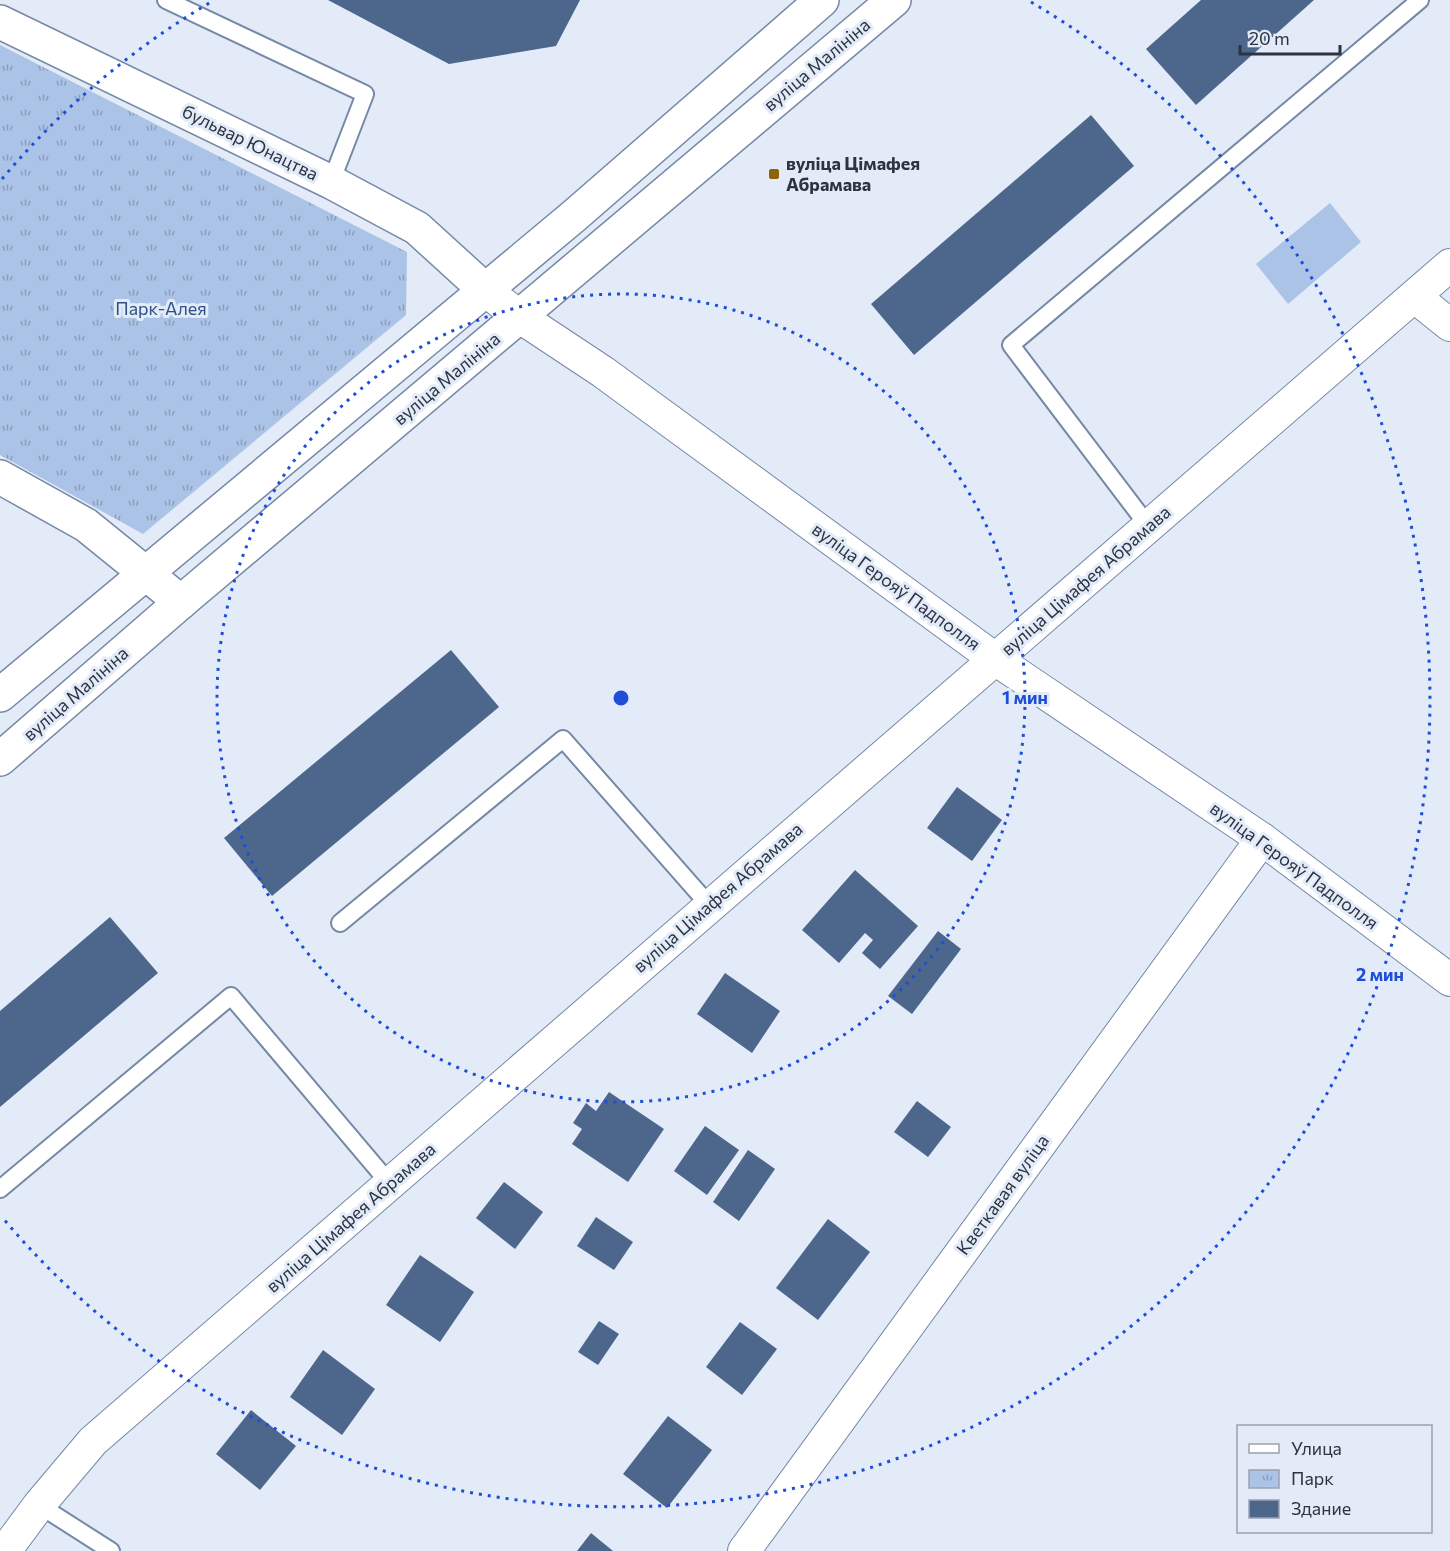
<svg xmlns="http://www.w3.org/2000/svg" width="1450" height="1551" viewBox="0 0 1450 1551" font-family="Commissioner,sans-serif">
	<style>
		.park { fill: url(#park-tufts) }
		.pitch { fill: #abc3e7 }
		.building { fill: #4d668c }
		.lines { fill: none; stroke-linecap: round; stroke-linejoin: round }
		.service-casing { stroke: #7588a5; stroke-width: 20 }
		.minor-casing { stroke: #7588a5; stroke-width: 34 }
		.tertiary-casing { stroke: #7588a5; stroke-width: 36 }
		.secondary-casing { stroke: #7588a5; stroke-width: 36 }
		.service { stroke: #fff; stroke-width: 16 }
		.minor { stroke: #fff; stroke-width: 32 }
		.tertiary { stroke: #fff; stroke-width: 33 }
		.secondary { stroke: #fff; stroke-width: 33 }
		.ring { fill: none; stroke: #1d4ed8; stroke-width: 3; stroke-dasharray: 3 6 }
		.poi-dot { fill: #8d6308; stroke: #e3ebf8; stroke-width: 2 }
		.labels { text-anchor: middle; stroke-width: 6; stroke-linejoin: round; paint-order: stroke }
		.street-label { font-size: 18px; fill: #2c3441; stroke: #e3ebf8 }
		.poi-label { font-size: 18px; font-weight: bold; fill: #2c3441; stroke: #e3ebf8; text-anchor: start }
		.park-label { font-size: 18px; fill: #2e5287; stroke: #e3ebf8 }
		.centre { fill: #1d4ed8; stroke: #e3ebf8; stroke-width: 3 }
		.ring-label { font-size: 18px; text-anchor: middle; font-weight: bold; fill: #1d4ed8; stroke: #e3ebf8; stroke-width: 6; stroke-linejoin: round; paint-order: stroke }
	</style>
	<defs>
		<pattern id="park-tufts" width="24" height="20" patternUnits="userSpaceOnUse" patternTransform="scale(1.5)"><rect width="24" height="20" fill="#abc3e7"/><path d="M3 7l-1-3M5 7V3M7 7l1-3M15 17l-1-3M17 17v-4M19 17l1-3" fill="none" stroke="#8b9fbd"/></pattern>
	</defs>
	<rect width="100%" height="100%" fill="#e3ebf8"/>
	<polygon class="park" points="0,45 407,252 406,315 143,534 0,455"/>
	<polygon class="pitch" points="1330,203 1361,242 1288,304 1256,264"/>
	<g class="building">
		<polygon points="328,0 580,0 556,46 449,64"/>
		<polygon points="1201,0 1314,0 1196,105 1146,49"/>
		<polygon points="1091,115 1134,166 914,355 871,304"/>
		<polygon points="451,650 499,707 272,896 224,838"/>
		<polygon points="957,787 1002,820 972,861 927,828"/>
		<polygon points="855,870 918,926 880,969 862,953 873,940 865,933 839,963 802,930"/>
		<polygon points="110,917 158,973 0,1107 0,1011"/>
		<polygon points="938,931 961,949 912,1014 888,996"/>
		<polygon points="725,973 780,1011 752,1053 697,1014"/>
		<polygon points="609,1092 664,1129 628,1182 572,1144 582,1129 573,1123 586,1103 596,1111"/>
		<polygon points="917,1101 951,1127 928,1157 894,1132"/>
		<polygon points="705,1126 739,1150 707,1195 674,1171"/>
		<polygon points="748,1150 775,1169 739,1221 713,1202"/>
		<polygon points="504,1182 543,1212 515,1249 476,1218"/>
		<polygon points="596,1217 633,1242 614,1270 577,1246"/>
		<polygon points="828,1219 870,1252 818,1320 776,1288"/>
		<polygon points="420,1255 474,1292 440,1342 386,1305"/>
		<polygon points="599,1321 619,1334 598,1365 578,1352"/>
		<polygon points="740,1322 777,1349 742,1395 706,1367"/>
		<polygon points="323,1350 375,1389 342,1435 290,1397"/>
		<polygon points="251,1410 296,1446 260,1490 216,1454"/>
		<polygon points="668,1416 712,1450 667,1508 623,1474"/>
		<polygon points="591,1533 613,1551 577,1551"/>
	</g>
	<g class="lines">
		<defs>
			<g id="service">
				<polyline points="166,0 365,94 331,182"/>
				<polyline points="1149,527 1011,345 1420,0"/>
				<polyline points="340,923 563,739 709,905"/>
				<polyline points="0,1189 231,996 390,1184"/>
				<polyline points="39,1505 111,1551"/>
			</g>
			<g id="minor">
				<polyline points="484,289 520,317 603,372 995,659 1262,839 1450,980"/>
				<polyline points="1415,297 1450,325"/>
				<polyline points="5,1551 39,1505 93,1441 1450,265"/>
				<polyline points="744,1551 1262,839"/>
			</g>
			<g id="tertiary">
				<polyline points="0,22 331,182 417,228 484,289"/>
				<polyline points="0,477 86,525 181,602"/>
			</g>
			<g id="secondary">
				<polyline points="0,695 574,216 822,0"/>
				<polyline points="0,759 181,602 894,0"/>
			</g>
		</defs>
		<use href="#service" class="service-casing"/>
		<use href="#minor" class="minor-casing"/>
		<use href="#tertiary" class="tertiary-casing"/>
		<use href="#secondary" class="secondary-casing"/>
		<use href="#service" class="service"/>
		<use href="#minor" class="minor"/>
		<use href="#tertiary" class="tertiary"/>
		<use href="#secondary" class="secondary"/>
	</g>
	<g class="ring">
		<circle cx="621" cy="698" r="404"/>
		<path d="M2 179A808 808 0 0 1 211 2M1031 2A808 808 0 1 1 2 1217"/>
	</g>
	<rect class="poi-dot" x="768" y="168" width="12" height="12" rx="3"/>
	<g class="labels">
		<g class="street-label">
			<text transform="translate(817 65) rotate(-40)" y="6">вуліца Малініна</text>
			<text transform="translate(250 143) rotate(26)" y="6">бульвар Юнацтва</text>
			<text transform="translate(447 379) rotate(-40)" y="6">вуліца Малініна</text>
			<text transform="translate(1086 581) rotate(-41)" y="6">вуліца Цімафея Абрамава</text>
			<text transform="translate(896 587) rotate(36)" y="6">вуліца Герояў Падполля</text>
			<text transform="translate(76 694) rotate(-41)" y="6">вуліца Малініна</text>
			<text transform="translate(1294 866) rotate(36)" y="6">вуліца Герояў Падполля</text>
			<text transform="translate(718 898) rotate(-41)" y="6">вуліца Цімафея Абрамава</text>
			<text transform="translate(1003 1195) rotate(-54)" y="6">Кветкавая вуліца</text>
			<text transform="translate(351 1218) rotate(-41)" y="6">вуліца Цімафея Абрамава</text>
		</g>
		<g class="poi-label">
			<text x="786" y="170">вуліца Цімафея<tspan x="786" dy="21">Абрамава</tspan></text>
		</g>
		<g class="park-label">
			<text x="161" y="315">Парк-Алея</text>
		</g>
	</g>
	<circle cx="621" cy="698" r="9" class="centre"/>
	<g class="ring-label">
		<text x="1025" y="704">1 мин</text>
		<text x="1380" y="981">2 мин</text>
	</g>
	<rect x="1237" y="1425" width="195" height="108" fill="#e3ebf8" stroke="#9aa2af" stroke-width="1.5"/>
	<rect x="1249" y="1444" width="30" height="9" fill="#ffffff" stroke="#9aa2af" stroke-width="1.5"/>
	<text x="1291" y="1455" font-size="18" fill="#2c3441">Улица</text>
	<rect x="1249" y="1470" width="30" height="18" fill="url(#park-tufts)" stroke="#9aa2af" stroke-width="1.5"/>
	<text x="1291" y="1485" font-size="18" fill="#2c3441">Парк</text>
	<rect x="1249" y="1500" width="30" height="18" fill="#4d668c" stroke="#9aa2af" stroke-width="1.5"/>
	<text x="1291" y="1515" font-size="18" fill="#2c3441">Здание</text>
	<path d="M1240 45v9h100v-9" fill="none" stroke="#2c3441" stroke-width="3"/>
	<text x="1249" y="45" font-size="18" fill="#2c3441" stroke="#e3ebf8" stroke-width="4.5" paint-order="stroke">20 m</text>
</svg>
